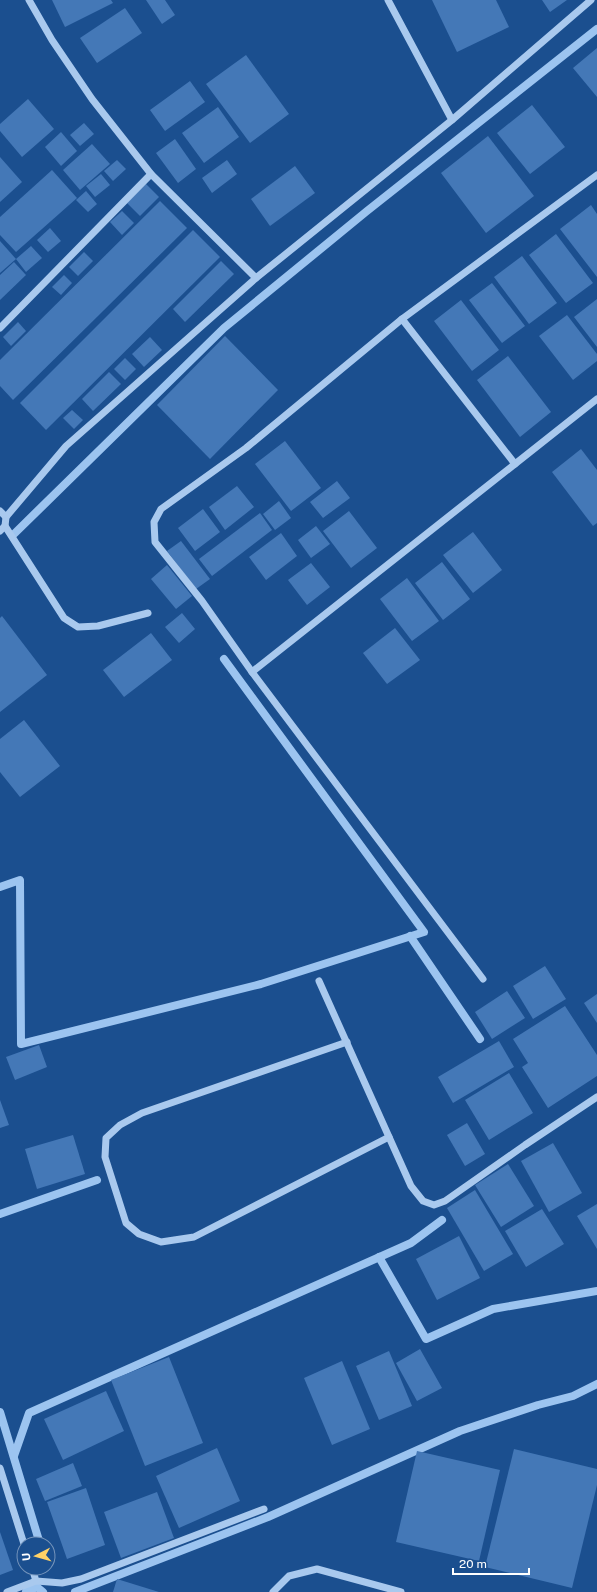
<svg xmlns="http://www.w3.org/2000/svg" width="597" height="1592" viewBox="0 0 597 1592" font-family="'Public Sans',sans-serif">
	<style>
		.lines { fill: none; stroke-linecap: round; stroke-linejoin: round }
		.stream { stroke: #9cc4f0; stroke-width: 8 }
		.building { fill: #4478b7 }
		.minor { stroke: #a9c9ee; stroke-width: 7 }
	</style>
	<rect width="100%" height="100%" fill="#1b4f8f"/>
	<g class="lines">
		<g class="stream">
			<polyline points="14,534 224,328 367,211 597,29"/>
			<polyline points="0,887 20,880 21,1044 261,984 424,932 224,659"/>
			<polyline points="410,936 480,1039"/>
			<polyline points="0,1214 97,1180"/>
			<polyline points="379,1257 426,1339 493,1309 597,1291"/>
			<polyline points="0,1412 40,1544"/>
			<polyline points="14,1456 29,1413 411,1243 442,1220"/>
			<polyline points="26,1592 37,1587 43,1592"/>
			<polyline points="75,1592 268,1517 460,1431 538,1405 573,1396 597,1384"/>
		</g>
	</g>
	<g class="building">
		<polygon points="52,0 111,0 113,3 65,27"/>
		<polygon points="146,0 165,0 175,15 162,24"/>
		<polygon points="432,0 496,0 509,27 457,52"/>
		<polygon points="542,0 567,0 550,12"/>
		<polygon points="125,8 142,33 97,63 80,38"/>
		<polygon points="597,48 597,97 573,68"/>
		<polygon points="246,55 289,114 250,143 206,84"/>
		<polygon points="190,81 205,102 165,131 150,110"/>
		<polygon points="28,99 54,129 22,157 0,131 0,124"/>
		<polygon points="532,105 565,147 530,174 497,133"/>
		<polygon points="218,107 239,137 204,163 182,133"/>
		<polygon points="84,123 94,134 80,146 70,135"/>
		<polygon points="61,132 77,151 61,166 45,147"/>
		<polygon points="488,136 534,196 486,233 441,173"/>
		<polygon points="175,139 196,169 178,183 156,153"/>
		<polygon points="92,144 110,164 80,190 63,170"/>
		<polygon points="0,157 22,182 0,202"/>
		<polygon points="117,160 126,169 113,181 104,171"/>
		<polygon points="227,160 237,174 212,193 202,178"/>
		<polygon points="295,166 315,193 270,226 251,199"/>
		<polygon points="52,170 77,198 16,252 0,235 0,217"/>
		<polygon points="101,174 110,185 95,197 86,186"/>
		<polygon points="146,184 159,197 140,216 127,203"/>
		<polygon points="86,191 97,204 88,212 76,200"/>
		<polygon points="160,201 187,228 13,400 0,386 0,360"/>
		<polygon points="591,205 597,214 597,277 560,229"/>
		<polygon points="122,211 134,223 122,235 110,222"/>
		<polygon points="50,228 61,241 48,252 37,240"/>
		<polygon points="193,230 220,257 46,430 20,403"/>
		<polygon points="556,234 593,283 566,303 529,255"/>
		<polygon points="0,241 16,259 0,273"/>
		<polygon points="31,246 42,258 26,272 16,259"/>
		<polygon points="84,252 93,261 78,276 69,267"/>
		<polygon points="522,256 557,303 529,324 494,277"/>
		<polygon points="221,261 234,274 185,322 173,309"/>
		<polygon points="14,262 26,275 0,300 0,275"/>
		<polygon points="64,275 72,283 61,295 52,287"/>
		<polygon points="492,283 525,326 502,343 469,300"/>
		<polygon points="597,299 597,347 574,317"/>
		<polygon points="461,300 499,350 472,371 434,321"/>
		<polygon points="567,315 597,354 597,361 573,380 539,336"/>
		<polygon points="18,322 26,331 11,346 3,337"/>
		<polygon points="225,336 278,390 210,459 157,405"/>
		<polygon points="150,337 162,350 144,367 132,354"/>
		<polygon points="508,356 551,412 520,437 477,380"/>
		<polygon points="125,358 136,369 125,380 114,369"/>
		<polygon points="109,372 121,384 93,411 82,399"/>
		<polygon points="72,410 83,420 74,429 63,418"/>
		<polygon points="285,441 321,488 291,511 255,464"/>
		<polygon points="581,449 597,470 597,523 593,526 552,472"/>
		<polygon points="337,481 350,498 323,518 310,502"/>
		<polygon points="237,486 254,507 225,530 209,507"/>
		<polygon points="279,501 291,518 275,530 263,514"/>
		<polygon points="203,509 220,532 195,551 178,528"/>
		<polygon points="349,511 377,548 351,568 323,531"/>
		<polygon points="260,513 272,530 212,576 199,559"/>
		<polygon points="316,526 330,544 311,558 298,540"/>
		<polygon points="473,532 502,570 473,593 443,555"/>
		<polygon points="281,533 297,556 266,580 249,557"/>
		<polygon points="181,541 210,579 196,589 167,551"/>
		<polygon points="442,562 470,599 443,620 415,583"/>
		<polygon points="311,563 330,587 307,605 288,580"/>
		<polygon points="167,565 192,596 176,609 151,579"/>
		<polygon points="407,578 439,621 412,641 380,599"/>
		<polygon points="182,613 195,629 179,643 165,627"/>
		<polygon points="2,616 47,675 0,712 0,618"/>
		<polygon points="395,628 420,660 387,684 363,653"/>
		<polygon points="151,633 172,660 124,697 103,670"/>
		<polygon points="24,720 60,766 20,797 0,772 0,739"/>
		<polygon points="545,966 566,999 533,1019 513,986"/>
		<polygon points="507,991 525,1018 492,1039 475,1012"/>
		<polygon points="597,994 597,1023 584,1003"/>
		<polygon points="565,1006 597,1055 597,1076 548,1108 522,1067 528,1063 513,1039"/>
		<polygon points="499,1041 514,1067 453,1103 438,1077"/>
		<polygon points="39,1045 47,1067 15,1080 6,1057"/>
		<polygon points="509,1073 533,1113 489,1140 465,1100"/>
		<polygon points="0,1100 9,1125 0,1128"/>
		<polygon points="467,1123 485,1154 465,1166 447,1135"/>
		<polygon points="73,1135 85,1174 37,1189 25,1149"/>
		<polygon points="553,1143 582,1193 549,1212 521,1161"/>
		<polygon points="508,1164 534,1206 501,1227 475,1185"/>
		<polygon points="475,1190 513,1254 484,1271 447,1208"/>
		<polygon points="597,1204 597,1249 577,1216"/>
		<polygon points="542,1209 564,1244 526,1267 505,1231"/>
		<polygon points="459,1236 480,1278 437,1300 416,1259"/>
		<polygon points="420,1349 442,1388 417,1401 396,1363"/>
		<polygon points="389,1351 412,1406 379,1420 356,1366"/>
		<polygon points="169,1357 203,1443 145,1466 111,1380"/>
		<polygon points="342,1361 370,1429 332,1445 304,1378"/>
		<polygon points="106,1391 124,1431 63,1460 44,1419"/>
		<polygon points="217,1448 240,1501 179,1528 156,1476"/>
		<polygon points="514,1449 597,1469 597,1485 572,1588 485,1567"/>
		<polygon points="417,1451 500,1470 479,1561 396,1542"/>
		<polygon points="73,1463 82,1486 45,1501 36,1479"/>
		<polygon points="86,1488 105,1545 67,1559 47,1502"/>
		<polygon points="157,1492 174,1538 121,1558 104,1512"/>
		<polygon points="0,1532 13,1570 0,1575"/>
		<polygon points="117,1579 159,1592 113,1592"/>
	</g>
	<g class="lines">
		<g class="minor">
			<polyline points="29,0 52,40 92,99 151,174 256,278"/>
			<polyline points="388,0 452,120"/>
			<polyline points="402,319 515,464"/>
			<polyline points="0,328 151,174"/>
			<polyline points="0,511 6,517"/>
			<polyline points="5,526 64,618 78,627 98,626 148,613"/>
			<polyline points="0,531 5,526 6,517 66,446 256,278 452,120 591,0"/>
			<polyline points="252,672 597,399"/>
			<polyline points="483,979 252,672 202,601 155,542 154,522 161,509 246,448 402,319 597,175"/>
			<polyline points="319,981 411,1186 423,1201 434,1205 445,1201 525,1145 597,1097"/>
			<polyline points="347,1042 142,1113 120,1125 106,1138 105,1157 126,1223 139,1234 161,1242 194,1237 389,1137"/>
			<polyline points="0,1468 24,1544"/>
			<polyline points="32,1568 36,1581 62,1583 81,1579 264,1509"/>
			<polyline points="7,1592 36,1581"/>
			<polyline points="273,1592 289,1576 317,1569 401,1592"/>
		</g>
	</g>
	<g transform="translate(36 1556) rotate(264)"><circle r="19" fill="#1b4f8f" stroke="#7695bc"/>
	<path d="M0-3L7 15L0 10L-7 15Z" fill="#ffd166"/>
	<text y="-6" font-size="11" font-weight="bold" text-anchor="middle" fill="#ffffff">U</text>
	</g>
	<path d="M453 1568v6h76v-6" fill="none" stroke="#ffffff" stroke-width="2"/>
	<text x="459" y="1568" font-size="12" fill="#ffffff" stroke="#1b4f8f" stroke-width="3" paint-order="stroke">20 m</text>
</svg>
